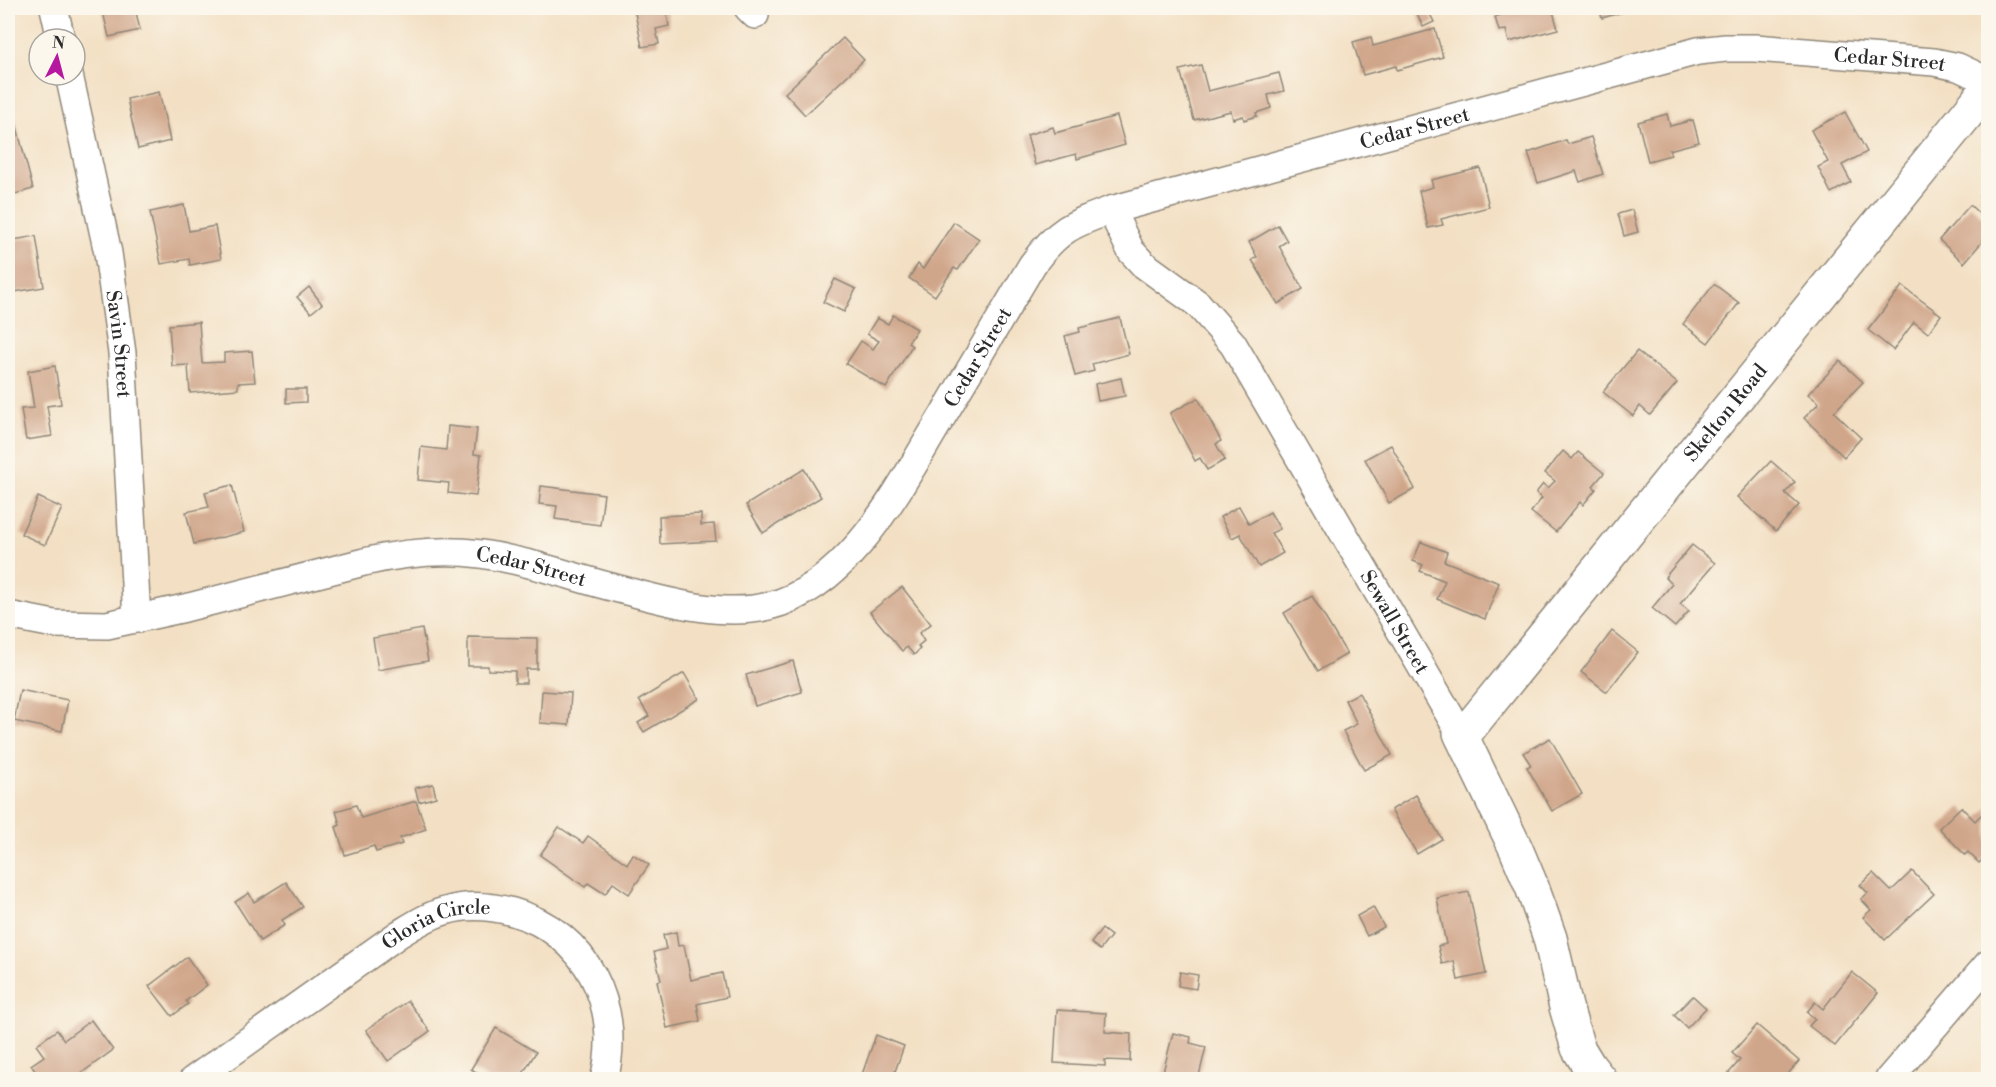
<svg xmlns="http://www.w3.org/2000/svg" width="1996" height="1087" viewBox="0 0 1996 1087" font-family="'Libre Bodoni',serif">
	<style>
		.building { fill: #d0a68a }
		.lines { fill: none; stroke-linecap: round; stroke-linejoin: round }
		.minor-casing { stroke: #8f8678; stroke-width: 30 }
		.tertiary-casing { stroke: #8f8678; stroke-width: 36 }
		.minor { stroke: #fff; stroke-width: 27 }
		.tertiary { stroke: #fff; stroke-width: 33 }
		.labels { text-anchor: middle; stroke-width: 4.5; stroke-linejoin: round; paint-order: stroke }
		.street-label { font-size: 20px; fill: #2b2b2b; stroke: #fbf7ec }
	</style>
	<rect width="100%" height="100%" fill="#fbf7ec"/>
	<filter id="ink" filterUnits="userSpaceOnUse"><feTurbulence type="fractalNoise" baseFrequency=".0167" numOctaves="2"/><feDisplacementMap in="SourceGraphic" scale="12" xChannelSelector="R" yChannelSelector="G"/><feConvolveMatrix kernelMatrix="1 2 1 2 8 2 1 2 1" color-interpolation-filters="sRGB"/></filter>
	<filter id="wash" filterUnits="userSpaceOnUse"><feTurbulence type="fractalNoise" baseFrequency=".008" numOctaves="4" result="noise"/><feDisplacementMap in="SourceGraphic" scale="24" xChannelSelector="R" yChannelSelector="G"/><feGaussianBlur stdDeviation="1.35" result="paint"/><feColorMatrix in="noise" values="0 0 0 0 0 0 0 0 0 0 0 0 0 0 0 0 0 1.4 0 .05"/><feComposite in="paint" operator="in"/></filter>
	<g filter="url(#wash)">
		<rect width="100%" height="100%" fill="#f3e0c4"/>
		<g id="blocks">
			<g class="building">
				<polygon points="102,8 135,8 140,30 109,37"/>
				<polygon points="634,8 673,8 666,10 669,26 656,29 659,44 642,47"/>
				<polygon points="1418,8 1427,8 1434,22 1423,27 1415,9"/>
				<polygon points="1510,8 1552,8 1558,29 1509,42 1506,30 1499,31 1495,17 1503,14 1502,10"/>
				<polygon points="1599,8 1637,8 1602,18"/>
				<polygon points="1435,29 1443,57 1397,70 1396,66 1363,75 1353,42 1371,37 1373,46"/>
				<polygon points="843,38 864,60 805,115 785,93"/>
				<polygon points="1201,65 1208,91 1279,73 1284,91 1268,95 1271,108 1256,113 1257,116 1244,120 1243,116 1233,119 1231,111 1194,120 1180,70"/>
				<polygon points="159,92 170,141 138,149 127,99"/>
				<polygon points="12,108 33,189 8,196 8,109"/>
				<polygon points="1845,112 1867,152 1842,165 1851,182 1831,193 1818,167 1828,162 1811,130"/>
				<polygon points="1667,114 1670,126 1693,120 1699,142 1669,150 1671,155 1648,161 1638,122"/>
				<polygon points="1117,116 1125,145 1077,159 1076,154 1035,165 1027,135 1053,127 1055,133"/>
				<polygon points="1591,137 1603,174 1580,182 1576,171 1538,183 1528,153 1566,140 1568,144"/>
				<polygon points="1480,168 1489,207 1441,219 1443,225 1428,228 1419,191 1433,187 1431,180"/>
				<polygon points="1988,187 1988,206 1979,197"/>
				<polygon points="184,205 189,231 215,226 221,259 190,265 189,259 161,264 150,212"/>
				<polygon points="1970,205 1988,222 1988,235 1964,263 1939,240"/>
				<polygon points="1632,210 1638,232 1624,236 1618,214"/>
				<polygon points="954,222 979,239 958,270 954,268 935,296 909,278 918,264 923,269"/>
				<polygon points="1278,225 1287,241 1279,246 1303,289 1278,304 1252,260 1257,257 1249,242"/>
				<polygon points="36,236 44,287 8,293 8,241"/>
				<polygon points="835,279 856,289 844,312 823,302"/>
				<polygon points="1714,284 1739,303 1708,343 1683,324"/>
				<polygon points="1902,286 1941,315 1928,333 1914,322 1893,350 1868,330"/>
				<polygon points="309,287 322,304 311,313 297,297"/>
				<polygon points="893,315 917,329 908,343 912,346 886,388 846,364 861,341 873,349 879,341 867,334 877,318 888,324"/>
				<polygon points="1120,318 1129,354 1092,364 1094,371 1075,376 1065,336 1080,332 1079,328"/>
				<polygon points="199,322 202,363 224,362 224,353 252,351 255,382 238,383 238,389 190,393 188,365 172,366 169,325"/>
				<polygon points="1637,351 1677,383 1650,415 1640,406 1633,416 1603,392"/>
				<polygon points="1840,361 1863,382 1834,412 1861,438 1844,457 1804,418 1819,403 1808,394"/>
				<polygon points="55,366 61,404 47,406 52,436 26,440 21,409 34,408 28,371"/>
				<polygon points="1121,378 1125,396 1098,401 1095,384"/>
				<polygon points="286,389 306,389 306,402 286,403"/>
				<polygon points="1198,398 1221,441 1216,444 1225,460 1207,470 1200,458 1195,461 1170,413"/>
				<polygon points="448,426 477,429 474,454 481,455 476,496 448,493 449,483 418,480 421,447 446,450"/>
				<polygon points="1391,445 1415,489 1389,503 1365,459"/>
				<polygon points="1563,451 1572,459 1578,452 1604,473 1593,486 1596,489 1583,505 1580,502 1556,532 1531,512 1542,498 1536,493 1543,484 1548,488 1555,481 1545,473"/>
				<polygon points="1771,461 1795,482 1785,493 1799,505 1776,531 1737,497"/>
				<polygon points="804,469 821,497 763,533 746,505"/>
				<polygon points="232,485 244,532 194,544 186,512 209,507 205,492"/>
				<polygon points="541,486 604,494 600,525 555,519 557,506 539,504"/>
				<polygon points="38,497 62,508 45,545 21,534"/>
				<polygon points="1239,506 1249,524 1270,512 1280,529 1271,533 1283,553 1259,567 1240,534 1232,538 1220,517"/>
				<polygon points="701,514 701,525 714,524 716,541 660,544 659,516"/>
				<polygon points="1421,542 1447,552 1444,561 1499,583 1485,619 1437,599 1445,581 1420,571 1423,565 1413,561"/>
				<polygon points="1692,545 1715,563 1680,604 1689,611 1675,627 1652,608 1672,584 1665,577"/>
				<polygon points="902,587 931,624 919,633 924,641 918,646 920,649 914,655 907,647 902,651 870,612"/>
				<polygon points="1312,596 1347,654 1318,671 1284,613"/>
				<polygon points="422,629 428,661 378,670 373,638"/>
				<polygon points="1612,631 1638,652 1607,692 1581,672"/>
				<polygon points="468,637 537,638 537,669 526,669 526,683 515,683 515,671 488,670 488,666 468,666"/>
				<polygon points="793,661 802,692 755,706 746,675"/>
				<polygon points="684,673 699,699 644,732 638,723 649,716 639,700"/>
				<polygon points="20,690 68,700 62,731 14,721"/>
				<polygon points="542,691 571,693 569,725 540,723"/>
				<polygon points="1359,693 1392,755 1364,770 1343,731 1357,724 1345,700"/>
				<polygon points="1550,738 1582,794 1552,811 1527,767 1531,765 1523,753"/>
				<polygon points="433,784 436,797 419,802 415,788"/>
				<polygon points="1416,795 1442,839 1417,854 1391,810"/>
				<polygon points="416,801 426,829 400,838 402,844 376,852 374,846 345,855 336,827 340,825 336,811 356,805 361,818"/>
				<polygon points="1961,807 1975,821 1988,808 1988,854 1979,863 1968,852 1965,855 1939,828"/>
				<polygon points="559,827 583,843 588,836 627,864 633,854 649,865 629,894 613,883 605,894 588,883 585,887 540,855"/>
				<polygon points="1912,871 1934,894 1885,940 1863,917 1871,910 1861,899 1868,893 1860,885 1873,873 1891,891"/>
				<polygon points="286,882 303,907 282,920 285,925 260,941 235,902 249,893 254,902"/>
				<polygon points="1469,892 1486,974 1458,980 1454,961 1442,964 1438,946 1446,944 1437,898"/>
				<polygon points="1373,907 1384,927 1367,936 1357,916"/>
				<polygon points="1102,929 1111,936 1100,950 1091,943"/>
				<polygon points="676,932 678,946 684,945 691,980 722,973 727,997 697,1004 700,1021 667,1028 657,981 661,980 654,952 666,949 663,935"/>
				<polygon points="187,957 207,985 186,1001 188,1004 172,1016 149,986"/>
				<polygon points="1180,972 1198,975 1196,989 1178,986"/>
				<polygon points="1852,972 1878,993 1835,1046 1809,1026 1815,1019 1807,1012 1815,1002 1823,1009"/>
				<polygon points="1693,996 1706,1008 1687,1028 1674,1015"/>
				<polygon points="408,1001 430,1031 388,1061 366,1030"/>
				<polygon points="1057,1010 1106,1013 1105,1032 1131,1034 1130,1061 1105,1060 1105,1066 1054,1063"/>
				<polygon points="91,1020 113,1050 72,1080 41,1080 31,1065 44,1056 36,1045 57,1030 64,1040"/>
				<polygon points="1757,1025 1799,1061 1783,1080 1723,1080 1740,1060 1732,1053"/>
				<polygon points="496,1028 536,1052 519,1080 489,1080 471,1069"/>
				<polygon points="1173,1033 1191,1037 1190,1043 1206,1047 1198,1080 1161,1080"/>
				<polygon points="876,1035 904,1046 892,1080 860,1080"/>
			</g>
		</g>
	</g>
	<g filter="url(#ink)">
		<use href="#blocks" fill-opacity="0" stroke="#8f8678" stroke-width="1.5"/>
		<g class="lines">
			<defs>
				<g id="minor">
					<polyline points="54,8 61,39"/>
					<polyline points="748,8 755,15"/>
					<path id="s1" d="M 69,75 L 108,253 L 122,353 L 137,619"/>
					<path id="s2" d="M 1111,210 L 1131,251 L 1143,264 L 1198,304 L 1233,344 L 1460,733"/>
					<path id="s3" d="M 8,615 L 54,624 L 107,625 L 185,608 L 364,562 C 403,553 442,549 481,554 C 523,560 564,574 604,585 C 654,598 718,619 769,606 C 852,585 901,484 942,417 C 972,366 1002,316 1032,265 C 1057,230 1072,224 1111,210 L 1698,51 L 1726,48 L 1755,48 L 1934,62 L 1958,67 L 1988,81"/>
					<path id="s4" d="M 193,1080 L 399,934 C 414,925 429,915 445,911 C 467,904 491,906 513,912 C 587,933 623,1007 604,1080"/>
					<polyline points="1888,1080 1988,964"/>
				</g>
				<g id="tertiary">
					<polyline points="1460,733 1516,849 1532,887 1550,938 1566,1007 1578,1048 1589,1066 1600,1080"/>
					<path id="s5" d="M 1462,737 L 1988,88"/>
				</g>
			</defs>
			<use href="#minor" class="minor-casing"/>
			<use href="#tertiary" class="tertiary-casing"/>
			<use href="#minor" class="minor"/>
			<use href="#tertiary" class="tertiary"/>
		</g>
	</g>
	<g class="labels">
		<g class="street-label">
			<text dy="7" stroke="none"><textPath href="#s3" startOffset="2116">Cedar Street</textPath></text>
			<text dy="7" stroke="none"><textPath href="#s3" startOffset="1630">Cedar Street</textPath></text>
			<text dy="7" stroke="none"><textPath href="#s1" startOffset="274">Savin Street</textPath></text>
			<text dy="7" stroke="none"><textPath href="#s3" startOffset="1110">Cedar Street</textPath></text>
			<text dy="7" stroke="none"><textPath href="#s5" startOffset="418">Skelton Road</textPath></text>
			<text dy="7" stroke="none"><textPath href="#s3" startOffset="534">Cedar Street</textPath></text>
			<text dy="7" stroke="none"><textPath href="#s2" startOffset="506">Sewall Street</textPath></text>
			<text dy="7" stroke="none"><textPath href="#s4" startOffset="292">Gloria Circle</textPath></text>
		</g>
	</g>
	<rect width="1996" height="1087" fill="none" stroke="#fbf7ec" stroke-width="30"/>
	<g transform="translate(57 57) rotate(6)"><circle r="28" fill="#fbf7ec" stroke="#a8a59f" stroke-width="1.5"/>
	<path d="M0-4.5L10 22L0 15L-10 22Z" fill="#b5179e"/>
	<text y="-9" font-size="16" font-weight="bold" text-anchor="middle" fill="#2b2b2b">N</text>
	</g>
</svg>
